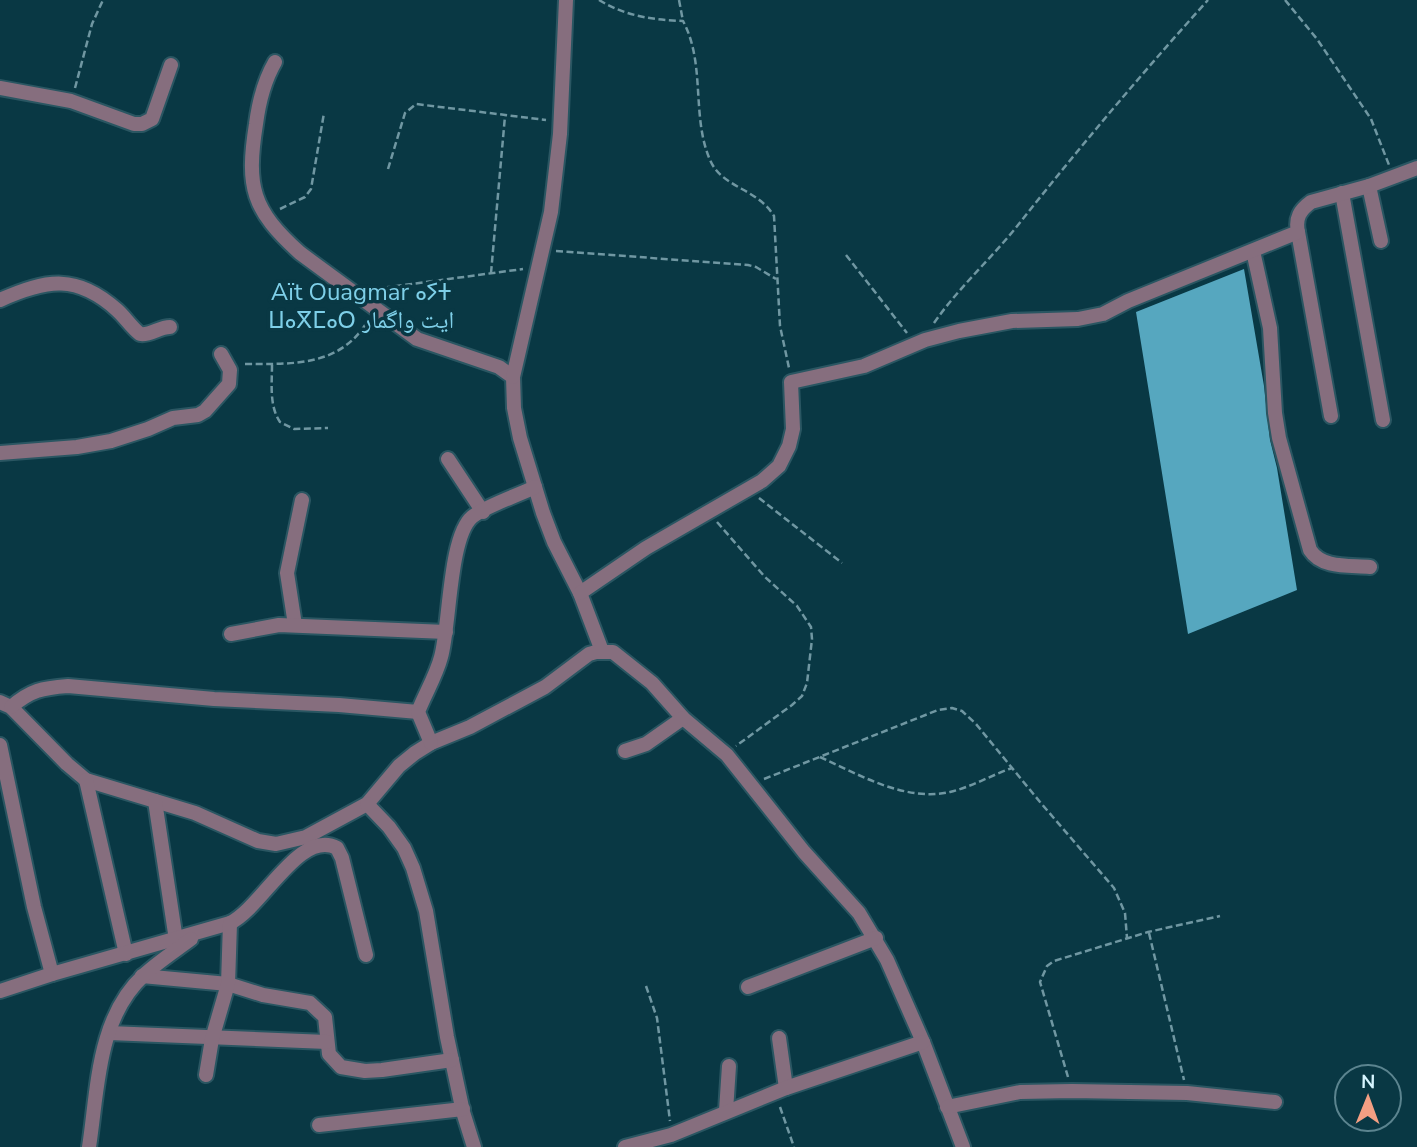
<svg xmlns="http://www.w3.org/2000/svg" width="1417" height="1147" viewBox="0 0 1417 1147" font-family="'Nunito Sans','Noto Naskh Arabic','Noto Sans Tifinagh',sans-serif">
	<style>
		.building { fill: #56a7bf }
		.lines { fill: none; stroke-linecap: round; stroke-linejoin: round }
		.minor-casing { stroke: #2a5662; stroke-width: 18 }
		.path { stroke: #7097a2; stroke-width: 2.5; stroke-dasharray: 7 3.5; stroke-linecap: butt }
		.minor { stroke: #866e7e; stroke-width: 14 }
		.labels { text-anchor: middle; stroke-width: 7; stroke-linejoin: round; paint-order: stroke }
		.quarter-label { font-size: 24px; fill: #7ecfe8; stroke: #093844 }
	</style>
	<rect width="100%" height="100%" fill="#093844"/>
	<polygon class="building" points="1244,269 1264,386 1270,440 1277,468 1297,590 1188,634 1136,312"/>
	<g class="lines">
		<defs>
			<g id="minor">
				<path d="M 275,62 C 264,81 259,101 256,124 C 246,187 252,210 300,253 L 417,339 L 499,367 L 513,377 L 514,408 L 520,438 L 543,513 L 554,542 L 580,593 L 602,651"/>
				<polyline points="0,88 71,101 134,124 142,124 152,119 171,65"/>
				<polyline points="1369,186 1381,241"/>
				<polyline points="1342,193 1383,420"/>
				<polyline points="1298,232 1331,416"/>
				<path d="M 1253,251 L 1270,328 L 1275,413 L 1279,438 L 1310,550 C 1322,569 1350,565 1370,567"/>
				<path d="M 0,300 C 47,279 77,274 117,310 C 125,317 131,327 140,334 C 150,336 159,327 170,327"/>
				<polyline points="513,377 551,212 560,134 566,0"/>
				<polyline points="0,453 77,447 111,441 148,429 173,418 198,415 205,411 229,384 230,370 221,354"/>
				<polyline points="448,459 483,512"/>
				<path d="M 580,593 L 646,548 L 762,481 L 779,466 L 789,446 L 793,429 L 791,382 L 864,366 L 925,340 L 959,331 L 1012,321 L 1078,319 L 1103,314 L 1128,301 L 1298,232 C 1295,218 1300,210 1311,202 L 1369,186 L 1417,168"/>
				<polyline points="295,625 287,573 302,500"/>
				<polyline points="231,634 279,625 446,632"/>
				<polyline points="0,702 11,707 67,764 86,780 195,813 258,841 276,844 306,837 367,804 399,766 415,753 431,743 470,727 545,687 589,654 596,652 613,652 652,683 683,718 727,755 804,852 859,913 887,960 923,1042 963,1147"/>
				<path d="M 11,707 C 31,690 42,688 68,686 L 214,699 L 339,705 L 418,712"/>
				<path d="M 431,743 L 418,712 C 425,694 436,676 441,657 C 450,625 449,537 472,517 C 485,506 519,495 535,487"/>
				<polyline points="0,745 34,907 52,974"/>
				<polyline points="625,751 646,744 683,718"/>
				<polyline points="86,780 126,954"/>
				<polyline points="155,801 176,940"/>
				<polyline points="367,804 389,827 404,848 413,868 426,911 447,1037 463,1112 474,1147"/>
				<polyline points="142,976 228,984 263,995 310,1003 325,1017 329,1054 341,1067 365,1071 382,1070 452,1060"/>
				<polyline points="748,987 876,938"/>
				<path d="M 0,991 L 52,974 L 230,923 C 262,908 300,828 337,848 L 342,858 L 366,955"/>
				<polyline points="109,1033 327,1042"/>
				<polyline points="779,1038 786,1088"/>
				<polyline points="206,1075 212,1039 228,984 230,923"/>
				<polyline points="947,1107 1020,1092 1072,1091 1187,1093 1275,1102"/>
				<polyline points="726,1111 729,1066"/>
				<polyline points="319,1125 463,1109"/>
				<path d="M 89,1147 C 98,1089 97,1018 144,975 C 158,962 175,951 191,939"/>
				<polyline points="625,1147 671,1135 786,1088 923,1042"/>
			</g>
		</defs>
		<use href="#minor" class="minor-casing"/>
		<g class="path">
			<path d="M 599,0 C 625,16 653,20 683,21 C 706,64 691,116 710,160 C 722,188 757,188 774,216 L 780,326 L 789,368"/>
			<polyline points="679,0 683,21"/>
			<polyline points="1285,0 1317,39 1371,119 1389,165"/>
			<polyline points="75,88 92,24 103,0"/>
			<polyline points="388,169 405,113 416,104 546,120"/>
			<polyline points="280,209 305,197 311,189 324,113"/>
			<polyline points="556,251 748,265 756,267 776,279"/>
			<polyline points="846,255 907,333"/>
			<polyline points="491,273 505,116"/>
			<polyline points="374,289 523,269"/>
			<path d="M 934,323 C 959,287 991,259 1018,225 C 1079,148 1142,73 1208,0"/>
			<path d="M 245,364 C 294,364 341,367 369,319"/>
			<path d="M 272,365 C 272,383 269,406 280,422 L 294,429 L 328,428"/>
			<polyline points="759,498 842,563"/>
			<polyline points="717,522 765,577 797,606 811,627 812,639 807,683 802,696 792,705 736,746"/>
			<path d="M 820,757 C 860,775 905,802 950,792 C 971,787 992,775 1012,768"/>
			<polyline points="764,779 938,710 952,708 962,711 976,724 1040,802 1114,888 1125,913 1127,938"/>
			<polyline points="1149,933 1184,1080"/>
			<polyline points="646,986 657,1018 670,1121"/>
			<polyline points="1068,1077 1040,982 1047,966 1054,961 1148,932 1220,916"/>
			<polyline points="780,1107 794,1147"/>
		</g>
		<use href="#minor" class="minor"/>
	</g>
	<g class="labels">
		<g class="quarter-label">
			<text x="361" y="300">Aït Ouagmar ⴰⵢⵜ<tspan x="361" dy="28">ⵡⴰⴳⵎⴰⵔ ايت واگمار</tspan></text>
		</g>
	</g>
	<g transform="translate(1368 1098) rotate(1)"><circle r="33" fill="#093844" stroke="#5b848f" stroke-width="2"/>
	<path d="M0-5L12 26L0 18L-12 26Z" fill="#f39f83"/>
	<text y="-10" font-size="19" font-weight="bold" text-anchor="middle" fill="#d6f5ff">N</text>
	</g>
</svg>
